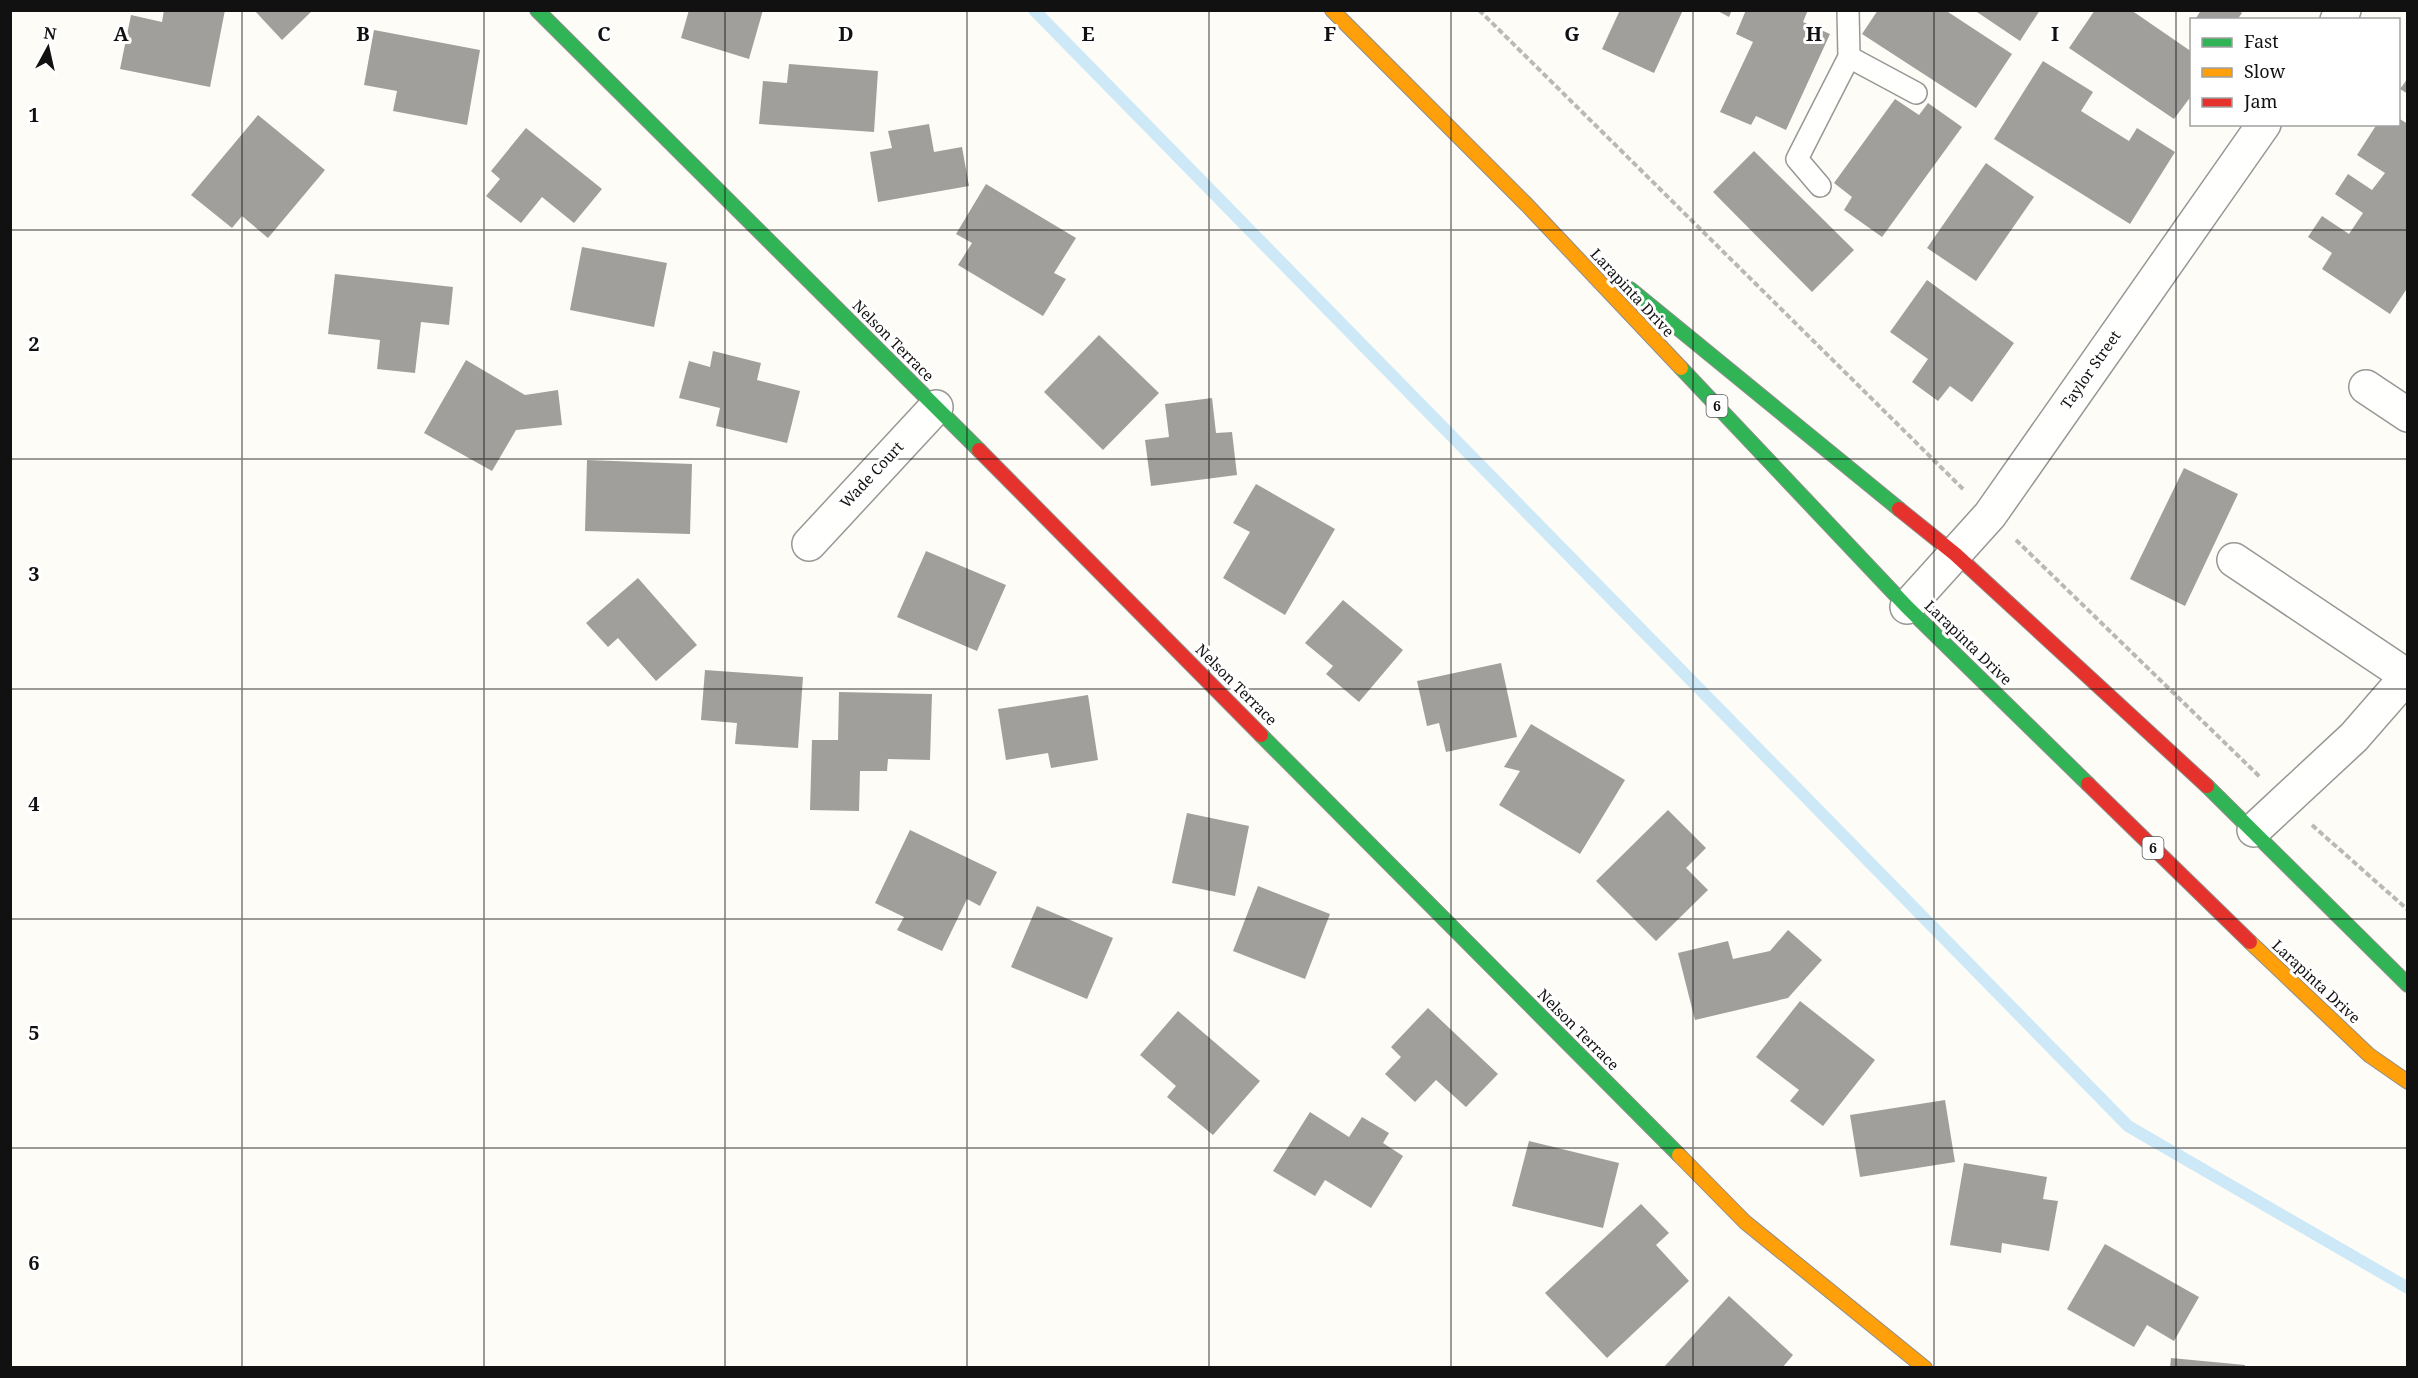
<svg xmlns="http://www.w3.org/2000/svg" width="2418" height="1378" viewBox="0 0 2418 1378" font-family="'Noto Serif',serif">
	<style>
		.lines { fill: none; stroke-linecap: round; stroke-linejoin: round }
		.stream { stroke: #cde8f7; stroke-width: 12 }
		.building { fill: #a19f9c }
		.lane-casing { stroke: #979795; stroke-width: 24 }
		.street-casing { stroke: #979795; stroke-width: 36 }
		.fast-casing { stroke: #8e8d8b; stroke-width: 16 }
		.slow-casing { stroke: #8e8d8b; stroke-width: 16 }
		.jam-casing { stroke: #8e8d8b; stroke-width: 16 }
		.path { stroke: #b9b9b8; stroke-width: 4; stroke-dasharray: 6 3; stroke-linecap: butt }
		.lane { stroke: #fffffe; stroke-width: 21 }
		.street { stroke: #fffffe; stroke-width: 33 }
		.fast { stroke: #30b455; stroke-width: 14 }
		.slow { stroke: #ff9f0a; stroke-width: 14 }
		.jam { stroke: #e5322d; stroke-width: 14 }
		.grid { fill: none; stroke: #111; stroke-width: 1.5; stroke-opacity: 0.55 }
		.labels { text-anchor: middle; stroke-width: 6; stroke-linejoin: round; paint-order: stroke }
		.shield { fill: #fff; stroke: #585858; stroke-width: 1.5 }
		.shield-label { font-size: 14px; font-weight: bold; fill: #111 }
		.street-label { font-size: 15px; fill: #111; stroke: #fff }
		.grid-label { font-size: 20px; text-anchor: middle; font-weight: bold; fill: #111; stroke: #fff; stroke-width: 6; stroke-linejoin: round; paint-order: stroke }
	</style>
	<rect width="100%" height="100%" fill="#fdfcf7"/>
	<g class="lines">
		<polyline class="stream" points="1034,10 2128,1126 2408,1288"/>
	</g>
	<g class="building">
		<polygon points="164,10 225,10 210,87 120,69 131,15 162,22"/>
		<polygon points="254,10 313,10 282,40"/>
		<polygon points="689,10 763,10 749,59 681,38"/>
		<polygon points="1620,10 1683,10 1654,73 1602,49"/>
		<polygon points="1716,10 1732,10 1729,17"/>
		<polygon points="1746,10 1808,10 1803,22 1830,34 1786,130 1756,116 1751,125 1720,112 1753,42 1736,34"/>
		<polygon points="1878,10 1945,10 2012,54 1976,108 1862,34"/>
		<polygon points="1974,10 2040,10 2020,41"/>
		<polygon points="2095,10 2131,10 2192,52 2192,95 2174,119 2069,48"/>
		<polygon points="2201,10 2238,10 2242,13 2237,20 2195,20"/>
		<polygon points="374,30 480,50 467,125 393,111 397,91 364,85"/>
		<polygon points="2043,61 2093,92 2081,111 2129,141 2137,128 2175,152 2130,224 1994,139"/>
		<polygon points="789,64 878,71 874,132 759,124 763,81 787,83"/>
		<polygon points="2408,78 2408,94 2400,89"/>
		<polygon points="1895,99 1919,115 1928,103 1962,127 1882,237 1844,210 1852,197 1834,183"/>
		<polygon points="258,115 325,170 268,238 242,216 232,228 191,195"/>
		<polygon points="2398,118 2408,124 2408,287 2390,314 2322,269 2332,253 2308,237 2322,216 2349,234 2363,213 2335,194 2348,174 2372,190 2385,173 2357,155 2377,124 2398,124"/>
		<polygon points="929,124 934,152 962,147 969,186 878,202 870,152 892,148 888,131"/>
		<polygon points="526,128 602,189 574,223 542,197 521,223 486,196 500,179 491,171"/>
		<polygon points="1754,151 1854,250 1812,292 1713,192"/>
		<polygon points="1986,163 2034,197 1976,281 1927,248"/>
		<polygon points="986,184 1076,238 1054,273 1066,279 1043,316 958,265 972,243 956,234"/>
		<polygon points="582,247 667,263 654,327 570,310"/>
		<polygon points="335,274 453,287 449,325 421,322 415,373 377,369 380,340 328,334"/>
		<polygon points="1927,280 2014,343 1972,402 1950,386 1938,401 1912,382 1928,359 1890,332"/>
		<polygon points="1099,335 1159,393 1103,450 1044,392"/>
		<polygon points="713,351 761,363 757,380 800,391 787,443 716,426 720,408 679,398 689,361 710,367"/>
		<polygon points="466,360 525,395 558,390 562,425 516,430 492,471 424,433"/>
		<polygon points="1212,398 1216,433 1232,432 1237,475 1151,486 1145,440 1169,437 1165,404"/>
		<polygon points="587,460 692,464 690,534 585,531"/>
		<polygon points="2184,468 2238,494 2185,606 2130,579"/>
		<polygon points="1256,484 1335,529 1285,615 1223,578 1250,532 1233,523"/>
		<polygon points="926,551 1006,585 977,651 897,617"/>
		<polygon points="638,578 697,645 656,681 618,638 608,647 586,623"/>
		<polygon points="1343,600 1403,650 1359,702 1326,674 1333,666 1305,643"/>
		<polygon points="1501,663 1517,737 1446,752 1439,723 1427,726 1417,681"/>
		<polygon points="705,670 803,677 798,748 735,744 737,723 701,720"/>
		<polygon points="839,692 932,694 930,760 888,759 887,771 860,771 859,811 810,810 812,740 838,740"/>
		<polygon points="1088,695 1098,760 1051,768 1048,753 1006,760 998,709"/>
		<polygon points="1531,724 1625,780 1580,854 1499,805 1520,771 1504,767"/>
		<polygon points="1668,810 1706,848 1686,868 1708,890 1656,941 1596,881"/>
		<polygon points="1187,813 1249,826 1235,896 1172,883"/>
		<polygon points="910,830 997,872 980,906 967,899 942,951 897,930 904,917 875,903"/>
		<polygon points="1258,886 1330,914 1305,979 1233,951"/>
		<polygon points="1037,906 1113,938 1087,999 1011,967"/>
		<polygon points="1788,930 1822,960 1788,998 1695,1020 1678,953 1728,941 1733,959 1770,951"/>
		<polygon points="1800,1001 1875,1060 1823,1126 1790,1101 1799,1090 1756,1057"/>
		<polygon points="1428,1008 1498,1074 1466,1107 1436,1080 1415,1102 1385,1074 1401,1057 1391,1047"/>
		<polygon points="1178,1011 1260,1081 1213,1135 1167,1097 1176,1086 1140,1055"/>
		<polygon points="1945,1100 1955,1162 1860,1177 1850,1115"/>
		<polygon points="1310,1112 1349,1137 1362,1117 1389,1133 1383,1143 1403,1156 1371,1208 1325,1180 1315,1196 1273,1171"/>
		<polygon points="1529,1141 1619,1163 1603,1228 1512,1206"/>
		<polygon points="1964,1163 2047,1177 2043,1199 2058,1201 2049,1251 2002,1243 2001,1253 1950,1245"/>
		<polygon points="1641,1204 1669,1233 1656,1245 1689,1281 1607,1358 1545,1293"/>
		<polygon points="2105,1244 2199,1297 2174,1341 2147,1325 2134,1347 2067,1309"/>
		<polygon points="1729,1296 1793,1355 1782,1368 1663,1368"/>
		<polygon points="2171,1358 2245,1365 2245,1368 2170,1368"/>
	</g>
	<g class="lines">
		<defs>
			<g id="lane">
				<polyline points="1849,57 1916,93"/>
				<polyline points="1820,186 1797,159 1849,57 1848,10"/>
			</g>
			<g id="street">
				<polyline points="2337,20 2344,10"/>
				<polyline points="2366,387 2408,415"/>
				<polyline points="809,544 936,407"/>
				<polyline points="2234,560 2407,676"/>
				<polyline points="1907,607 1990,515 2264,124"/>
				<polyline points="2254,830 2354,737 2408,675"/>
			</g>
			<g id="fast">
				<polyline points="537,10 979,450"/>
				<polyline points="1630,289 1899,509"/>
				<polyline points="1681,368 1907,607 2088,784"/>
				<polyline points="1261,735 1679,1155"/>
				<polyline points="2207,786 2408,985"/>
			</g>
			<g id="slow">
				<polyline points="1332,10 1527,205 1681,368"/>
				<polyline points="2250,942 2369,1055 2408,1082"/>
				<polyline points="1679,1155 1745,1222 1925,1368"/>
			</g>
			<g id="jam">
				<polyline points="979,450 1261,735"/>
				<polyline points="1899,509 1955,554 2207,786"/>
				<polyline points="2088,784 2250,942"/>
			</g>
		</defs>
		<use href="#lane" class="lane-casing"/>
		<use href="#street" class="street-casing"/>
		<use href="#fast" class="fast-casing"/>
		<use href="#slow" class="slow-casing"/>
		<use href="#jam" class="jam-casing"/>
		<g class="path">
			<polyline points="1479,10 1965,491"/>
			<polyline points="2016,540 2260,777"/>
			<polyline points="2312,825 2408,910"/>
		</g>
		<use href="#lane" class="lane"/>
		<use href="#street" class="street"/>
		<use href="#fast" class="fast"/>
		<use href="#slow" class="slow"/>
		<use href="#jam" class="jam"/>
	</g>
	<path class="grid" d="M 242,10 L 242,1368M 484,10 L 484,1368M 725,10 L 725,1368M 967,10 L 967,1368M 1209,10 L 1209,1368M 1451,10 L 1451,1368M 1693,10 L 1693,1368M 1934,10 L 1934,1368M 2176,10 L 2176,1368M 10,230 L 2408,230M 10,459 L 2408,459M 10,689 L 2408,689M 10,919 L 2408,919M 10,1148 L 2408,1148"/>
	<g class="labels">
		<g class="shield">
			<rect x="1706.5" y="395" width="21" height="22" rx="4.5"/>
			<rect x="2142.5" y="837" width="21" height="22" rx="4.5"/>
		</g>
		<g class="shield-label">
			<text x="1717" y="411">6</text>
			<text x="2153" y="853">6</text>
		</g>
		<g class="street-label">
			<text transform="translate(1632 293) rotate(47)" y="5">Larapinta Drive</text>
			<text transform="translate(893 341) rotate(45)" y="5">Nelson Terrace</text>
			<text transform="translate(2091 370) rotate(-55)" y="5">Taylor Street</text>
			<text transform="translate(872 475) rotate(-47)" y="5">Wade Court</text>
			<text transform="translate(1968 643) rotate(44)" y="5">Larapinta Drive</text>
			<text transform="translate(1236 685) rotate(45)" y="5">Nelson Terrace</text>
			<text transform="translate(2316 982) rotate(43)" y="5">Larapinta Drive</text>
			<text transform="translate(1578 1030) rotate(45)" y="5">Nelson Terrace</text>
		</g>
	</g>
	<g class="grid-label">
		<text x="121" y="41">A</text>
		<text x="363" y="41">B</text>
		<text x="604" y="41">C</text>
		<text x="846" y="41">D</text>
		<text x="1088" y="41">E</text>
		<text x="1330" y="41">F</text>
		<text x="1572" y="41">G</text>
		<text x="1814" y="41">H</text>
		<text x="2055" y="41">I</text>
		<text x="34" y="122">1</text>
		<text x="34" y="351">2</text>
		<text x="34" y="581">3</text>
		<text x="34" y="811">4</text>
		<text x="34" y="1040">5</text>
		<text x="34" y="1270">6</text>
	</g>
	<rect width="2418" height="1378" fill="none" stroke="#111111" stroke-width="24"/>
	<rect x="2190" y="18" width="210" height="108" fill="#ffffff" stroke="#a0a0a0" stroke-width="1.5"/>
	<rect x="2202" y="38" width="30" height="9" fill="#30b455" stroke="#a0a0a0" stroke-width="1.5"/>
	<text x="2244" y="48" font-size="18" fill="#111111">Fast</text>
	<rect x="2202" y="68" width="30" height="9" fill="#ff9f0a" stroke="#a0a0a0" stroke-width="1.5"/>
	<text x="2244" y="78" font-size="18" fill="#111111">Slow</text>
	<rect x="2202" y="98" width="30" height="9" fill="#e5322d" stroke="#a0a0a0" stroke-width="1.5"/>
	<text x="2244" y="108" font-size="18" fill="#111111">Jam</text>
	<g transform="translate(48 48) rotate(8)" stroke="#ffffff" stroke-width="4.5" paint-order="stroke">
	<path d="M0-4.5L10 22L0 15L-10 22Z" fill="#111111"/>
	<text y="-9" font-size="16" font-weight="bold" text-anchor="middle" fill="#111111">N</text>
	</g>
</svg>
